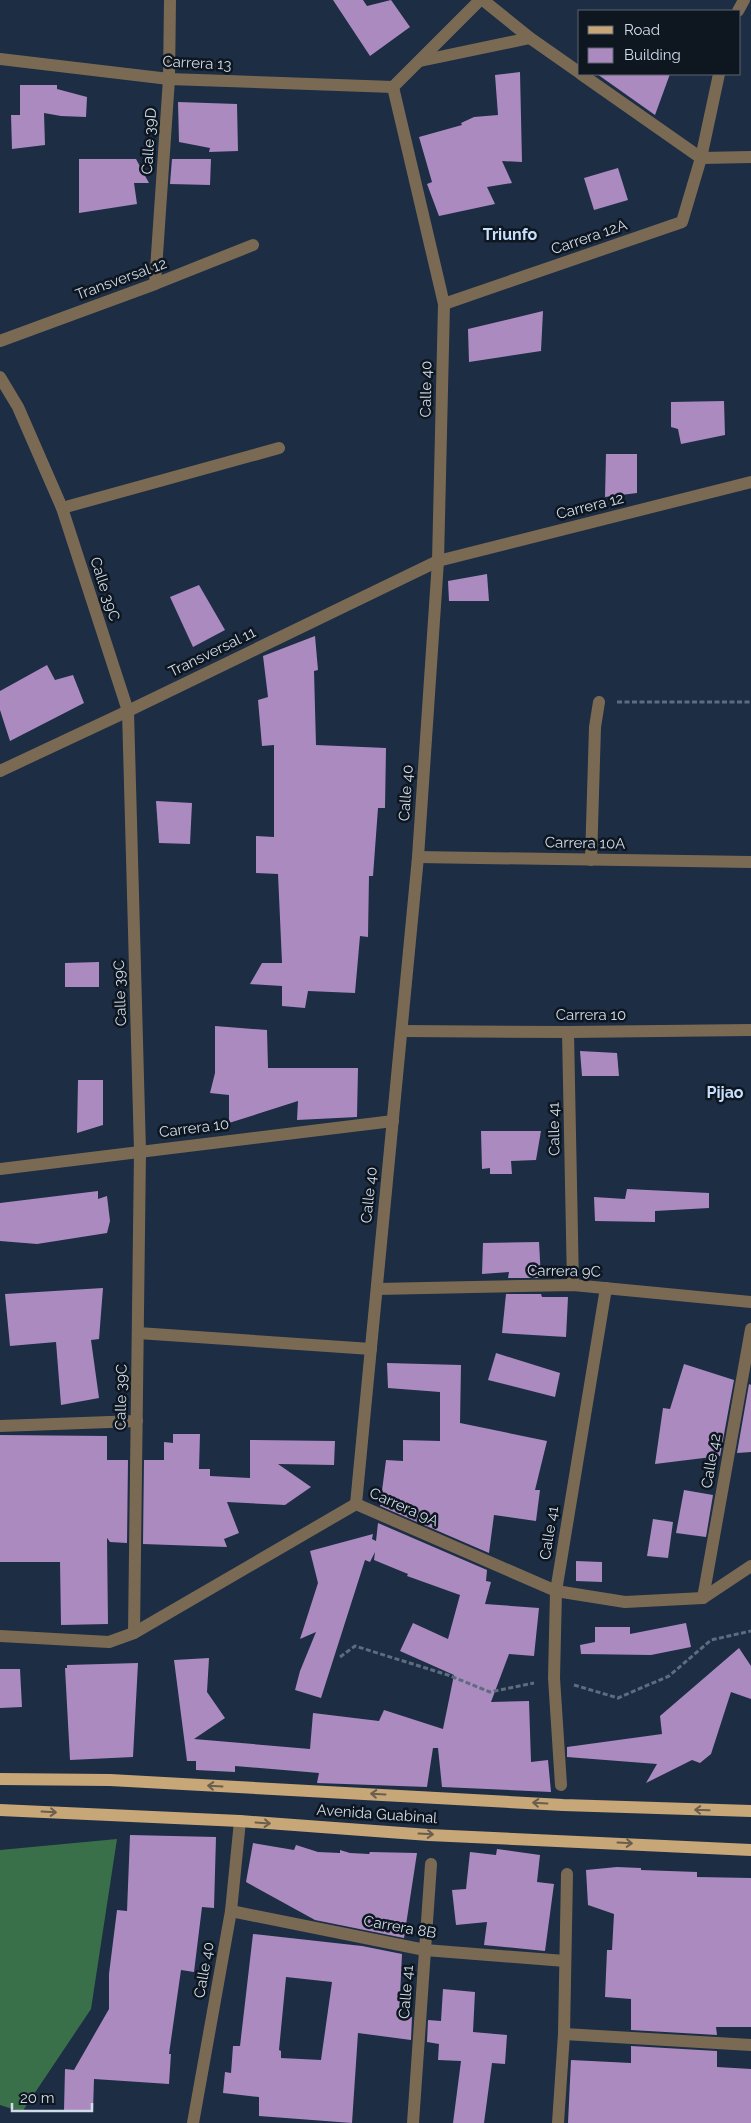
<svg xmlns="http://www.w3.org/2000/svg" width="751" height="2123" viewBox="0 0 751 2123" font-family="Raleway,sans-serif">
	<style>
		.forest { fill: #3a7049 }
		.building { fill: #ab8ac0; fill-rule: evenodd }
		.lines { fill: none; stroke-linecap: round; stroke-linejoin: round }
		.path { stroke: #5e6c80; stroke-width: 3; stroke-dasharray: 5 2.5; stroke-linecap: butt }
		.minor { stroke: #7a6a54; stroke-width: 12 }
		.major { stroke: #c7a678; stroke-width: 12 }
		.oneway { stroke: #6a5e4c }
		.labels { text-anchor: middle; stroke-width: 5; stroke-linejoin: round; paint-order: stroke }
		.street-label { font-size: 15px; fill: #d1dceb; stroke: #0e1620 }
		.neighbourhood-label { font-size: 16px; font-weight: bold; fill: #c8dffd; stroke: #0e1620 }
	</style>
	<rect width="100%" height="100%" fill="#1c2d44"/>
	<polygon class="forest" points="117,1839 91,2009 22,2112 0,2105 0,1850"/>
	<g class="building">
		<polygon points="333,0 363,0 367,6 391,0 410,27 370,56"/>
		<polygon points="520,72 522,162 502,161 512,183 487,187 495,204 439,216 427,184 432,182 419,137 462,125 461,123 474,117 498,115 495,75"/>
		<polygon points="597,74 670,74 655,115"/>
		<polygon points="20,85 57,85 57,89 87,97 86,117 61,116 44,113 45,145 12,149 11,115 20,115"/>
		<polygon points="178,102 237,104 238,151 209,152 210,148 179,142"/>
		<polygon points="79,159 136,159 149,183 134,183 137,204 79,213"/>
		<polygon points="172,159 211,159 210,185 170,184"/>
		<polygon points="618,168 628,200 594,210 584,178"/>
		<polygon points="543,311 541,351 469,362 468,329"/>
		<polygon points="724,401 725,435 681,444 678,429 671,427 671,402"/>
		<polygon points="606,454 637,454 637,493 605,497"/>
		<polygon points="487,574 489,601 449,601 448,581"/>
		<polygon points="199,585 225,630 193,647 170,597"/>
		<polygon points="315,636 318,670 314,671 316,745 386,748 385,808 378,808 373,876 369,876 368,937 360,936 355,993 308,991 305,1008 282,1006 282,986 250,984 262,963 282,963 278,874 256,873 256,836 274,837 274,745 262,746 258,700 268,697 263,656"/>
		<polygon points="47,665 55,680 73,675 84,703 10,741 0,710 0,691"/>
		<polygon points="156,801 192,803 190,844 159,843"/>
		<polygon points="99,962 99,987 65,987 65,963"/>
		<polygon points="215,1026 267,1030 268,1068 358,1068 357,1117 297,1120 298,1101 229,1123 229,1095 210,1093 215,1073"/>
		<polygon points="580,1051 617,1053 619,1076 582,1076"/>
		<polygon points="78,1080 103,1080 103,1125 77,1133"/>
		<polygon points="481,1131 541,1131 536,1160 511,1161 512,1174 490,1174 490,1168 482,1169"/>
		<polygon points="627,1189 709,1193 709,1208 655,1211 655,1222 595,1221 594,1197 625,1199"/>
		<polygon points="98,1191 98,1199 107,1196 110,1221 107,1233 37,1244 0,1241 0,1203"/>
		<polygon points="539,1242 541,1278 508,1278 509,1272 482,1274 483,1243"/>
		<polygon points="103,1288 99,1339 91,1340 99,1398 61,1405 56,1342 10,1346 5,1294"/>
		<polygon points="506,1294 541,1294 542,1297 568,1297 566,1337 502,1333"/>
		<polygon points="496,1353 560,1373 555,1397 488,1380"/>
		<polygon points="387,1363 461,1365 460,1423 547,1441 535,1490 540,1490 536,1521 494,1515 489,1553 380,1506 386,1460 403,1461 403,1440 440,1441 440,1392 388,1388"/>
		<polygon points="684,1364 734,1380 720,1456 655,1464 663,1408 670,1409"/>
		<polygon points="749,1384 751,1385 751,1452 737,1453"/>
		<polygon points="173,1434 200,1434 199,1469 210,1469 210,1476 250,1478 250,1440 335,1441 334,1465 278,1464 311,1487 285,1505 227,1502 239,1533 224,1539 227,1547 143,1544 144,1460 164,1460 164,1442 173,1443"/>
		<polygon points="0,1435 107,1436 107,1460 128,1460 127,1543 110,1542 107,1538 108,1624 61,1625 60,1562 0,1562"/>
		<polygon points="684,1490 713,1495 706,1537 676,1533"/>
		<polygon points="653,1519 673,1522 668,1558 647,1556"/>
		<polygon points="378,1523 487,1570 486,1581 491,1582 485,1604 539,1608 534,1656 509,1654 491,1702 529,1701 531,1762 548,1760 551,1792 442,1787 438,1748 433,1748 427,1787 317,1783 319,1773 235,1766 235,1772 196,1770 196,1761 187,1761 174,1660 209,1658 207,1692 225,1718 194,1739 310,1749 313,1713 379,1721 384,1710 443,1729 454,1675 400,1651 413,1623 448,1639 460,1595 407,1576 408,1574 374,1560 375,1552 370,1562 365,1560 321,1698 295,1690 300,1671 316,1632 300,1639 318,1583 310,1551 373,1534 372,1539 376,1541"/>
		<polygon points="576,1561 602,1562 602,1582 576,1581"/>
		<polygon points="686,1623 691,1647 651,1655 581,1654 580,1645 595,1642 595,1627 630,1627 630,1634"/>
		<polygon points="739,1648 751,1666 751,1699 731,1692 711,1754 700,1763 692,1760 646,1783 657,1764 567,1757 567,1747 662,1734 660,1716"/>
		<polygon points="138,1663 133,1757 70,1760 65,1668 67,1668 67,1665"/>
		<polygon points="0,1669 20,1669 22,1707 0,1708"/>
		<polygon points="130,1835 216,1837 214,1908 202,1907 194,1972 181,1970 169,2054 171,2054 169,2084 94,2079 93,2110 64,2110 65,2069 74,2070 109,2009 109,1974 117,1910 127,1911"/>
		<polygon points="253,1843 294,1850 296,1845 318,1852 340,1853 340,1850 350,1853 369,1854 370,1852 417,1853 404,1938 315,1920 246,1882"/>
		<polygon points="497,1849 540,1855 537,1882 554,1884 545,1951 484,1945 487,1922 456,1925 452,1890 466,1889 470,1852 496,1855"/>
		<polygon points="617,1867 641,1868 641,1870 697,1872 697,1877 751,1878 751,2027 716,2027 717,2035 631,2030 631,1999 605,1997 607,1950 612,1950 614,1914 588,1905 586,1870"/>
		<path d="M 253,1934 L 362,1946 L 402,1954 L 399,2016 L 412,2017 L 411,2040 L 358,2033 L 352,2123 L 259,2116 L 259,2097 L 223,2093 L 225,2072 L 231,2073 L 233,2046 L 240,2046 ZM 286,1977 L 332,1982 L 321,2060 L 281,2058 L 281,2051 L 279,2050 Z"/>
		<polygon points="443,1989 475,1992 473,2032 507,2035 505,2064 492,2063 484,2123 453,2123 461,2061 438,2060 439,2044 427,2042 428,2020 441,2021"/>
		<polygon points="631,2046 717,2051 717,2067 751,2069 751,2123 568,2123 571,2060 631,2063"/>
	</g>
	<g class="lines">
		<g class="path">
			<polyline points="617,702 751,702"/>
			<polyline points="340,1657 355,1646 448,1675 490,1692 534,1683"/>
			<polyline points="574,1685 618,1698 669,1676 711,1640 751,1631"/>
		</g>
		<g class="minor">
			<polyline points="483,0 530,38 580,73"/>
			<polyline points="738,11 744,0"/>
			<polyline points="0,59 169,79 393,87"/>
			<polyline points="420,61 530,38"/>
			<polyline points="581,74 701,158 751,157"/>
			<polyline points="393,87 480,0"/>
			<polyline points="155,284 169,79 170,0"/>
			<polyline points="444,304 682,222 701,158 719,74"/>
			<polyline points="0,341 155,284 253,245"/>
			<polyline points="0,377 18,407 62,508 128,711 140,1151 134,1633"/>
			<polyline points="62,508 279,448"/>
			<polyline points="0,771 128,711 438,561 751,482"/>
			<polyline points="418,857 751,862"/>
			<polyline points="591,860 595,727 599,702"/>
			<polyline points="402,1031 568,1032 751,1030"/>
			<polyline points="568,1032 573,1285"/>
			<polyline points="0,1169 393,1121"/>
			<polyline points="377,1289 573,1285 751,1302"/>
			<polyline points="138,1333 371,1349"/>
			<polyline points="0,1426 137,1421"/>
			<polyline points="356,1504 418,857 438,561 444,304 393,87"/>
			<polyline points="703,1598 751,1329"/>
			<polyline points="0,1636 109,1642 134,1633 356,1504 556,1591 625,1602 703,1598 751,1566"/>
			<polyline points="561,1785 554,1678 556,1591 606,1288"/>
			<polyline points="231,1911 425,1950 565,1961"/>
			<polyline points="564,2034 751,2045"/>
			<polyline points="193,2123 231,1911 240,1821"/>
			<polyline points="413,2123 431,1864"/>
			<polyline points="558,2123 564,2034 567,1874"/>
		</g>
		<g class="major">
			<polyline points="0,1779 110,1780 563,1805 751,1811"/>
			<polyline points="0,1810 240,1821 429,1835 751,1850"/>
		</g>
	</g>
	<defs><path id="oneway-shaft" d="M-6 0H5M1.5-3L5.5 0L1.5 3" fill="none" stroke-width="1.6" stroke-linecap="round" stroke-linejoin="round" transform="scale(1.25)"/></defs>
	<g class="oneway">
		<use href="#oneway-shaft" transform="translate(215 1786) rotate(-177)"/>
		<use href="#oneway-shaft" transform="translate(378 1794) rotate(-177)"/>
		<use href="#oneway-shaft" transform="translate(540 1803) rotate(-177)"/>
		<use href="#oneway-shaft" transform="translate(702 1810) rotate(-178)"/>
		<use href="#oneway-shaft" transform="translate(49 1812) rotate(3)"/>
		<use href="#oneway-shaft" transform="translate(263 1823) rotate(4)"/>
		<use href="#oneway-shaft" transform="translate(426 1834) rotate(3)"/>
		<use href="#oneway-shaft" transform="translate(625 1843) rotate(3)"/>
	</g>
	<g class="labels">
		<g class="street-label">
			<text transform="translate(197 63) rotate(3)" y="5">Carrera 13</text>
			<text transform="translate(149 141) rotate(-86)" y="5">Calle 39D</text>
			<text transform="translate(589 237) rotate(-19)" y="5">Carrera 12A</text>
			<text transform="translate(121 279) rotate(-20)" y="5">Transversal 12</text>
			<text transform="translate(426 389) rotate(-89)" y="5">Calle 40</text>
			<text transform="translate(590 506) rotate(-14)" y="5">Carrera 12</text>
			<text transform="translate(105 589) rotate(72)" y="5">Calle 39C</text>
			<text transform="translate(212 652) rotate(-26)" y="5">Transversal 11</text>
			<text transform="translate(406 793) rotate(-86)" y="5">Calle 40</text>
			<text transform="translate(585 843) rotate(1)" y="5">Carrera 10A</text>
			<text transform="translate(120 993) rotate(-92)" y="5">Calle 39C</text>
			<text x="591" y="1020">Carrera 10</text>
			<text transform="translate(194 1128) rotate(-7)" y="5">Carrera 10</text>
			<text transform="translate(554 1129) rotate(-91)" y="5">Calle 41</text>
			<text transform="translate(369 1195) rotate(-84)" y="5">Calle 40</text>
			<text transform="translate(564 1271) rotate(1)" y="5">Carrera 9C</text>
			<text transform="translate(121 1397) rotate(-89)" y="5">Calle 39C</text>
			<text transform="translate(711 1461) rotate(-80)" y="5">Calle 42</text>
			<text transform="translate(404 1507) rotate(24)" y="5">Carrera 9A</text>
			<text transform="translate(549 1533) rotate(-81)" y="5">Calle 41</text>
			<text transform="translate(377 1814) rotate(4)" y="5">Avenida Guabinal</text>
			<text transform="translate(400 1927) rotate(10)" y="5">Carrera 8B</text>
			<text transform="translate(204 1970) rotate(-80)" y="5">Calle 40</text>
			<text transform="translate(406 1992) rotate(-86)" y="5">Calle 41</text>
		</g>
		<g class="neighbourhood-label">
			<text x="510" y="240">Triunfo</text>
			<text x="725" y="1098">Pijao</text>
		</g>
	</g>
	<rect x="578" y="10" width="162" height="65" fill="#0e1620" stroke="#5c6571"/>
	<rect x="588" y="26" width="25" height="8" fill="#c7a678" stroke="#5c6571"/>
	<text x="624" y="35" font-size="15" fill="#d1dceb">Road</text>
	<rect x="588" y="48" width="25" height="15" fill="#ab8ac0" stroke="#5c6571"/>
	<text x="624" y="60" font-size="15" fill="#d1dceb">Building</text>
	<path d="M12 2103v8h80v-8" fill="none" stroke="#d1dceb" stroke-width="2.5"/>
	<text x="20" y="2103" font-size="15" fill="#d1dceb" stroke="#0e1620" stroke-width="4" paint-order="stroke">20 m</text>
</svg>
